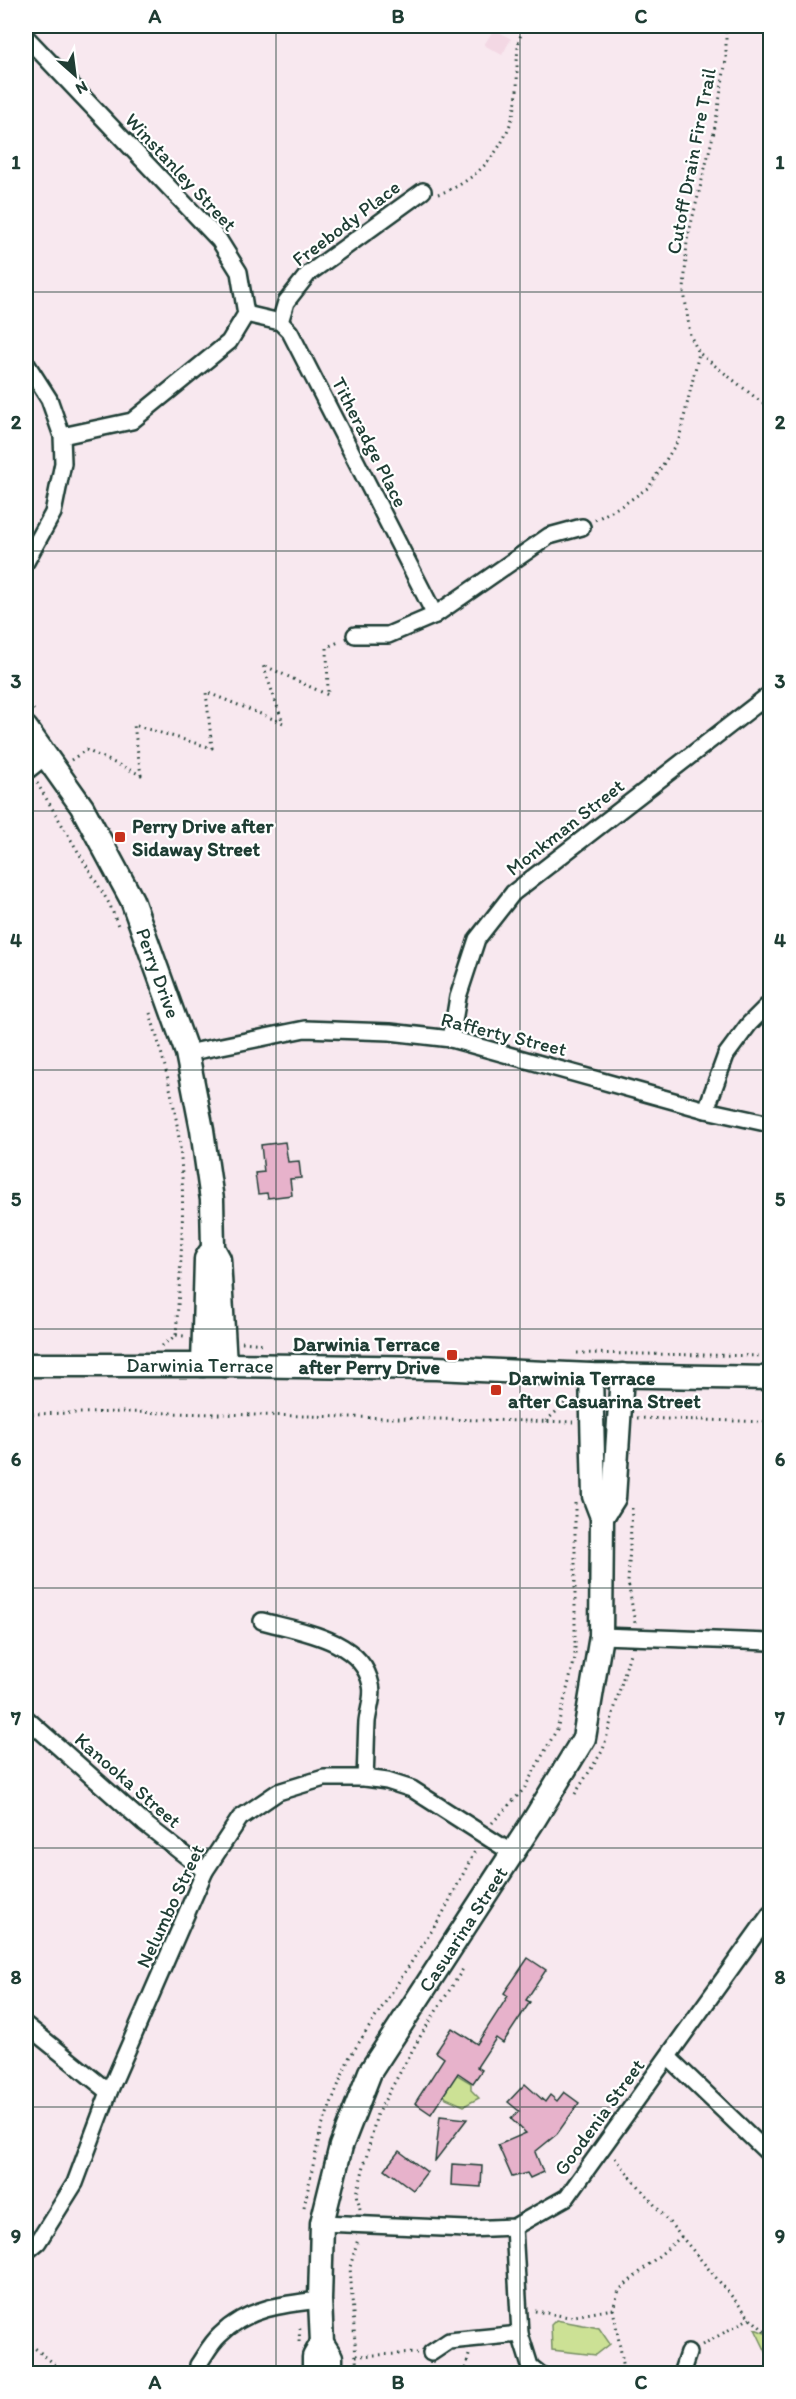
<svg xmlns="http://www.w3.org/2000/svg" width="796" height="2399" viewBox="0 0 796 2399" font-family="Itim,sans-serif">
	<style>
		.built { fill: #f3d8e4 }
		.green { fill: #cce195; stroke: #768f64; stroke-width: 1.5 }
		.building { fill: #e7b2cb; stroke: #1f3d34; stroke-width: 1.5 }
		.lines { fill: none; stroke-linecap: round; stroke-linejoin: round }
		.street-casing { stroke: #1f3d34; stroke-width: 20 }
		.secondary-casing { stroke: #1f3d34; stroke-width: 27 }
		.path { stroke: #1f3d34; stroke-width: 3; stroke-dasharray: 1.5 4.5; stroke-linecap: butt }
		.street { stroke: #fff; stroke-width: 15 }
		.secondary { stroke: #fff; stroke-width: 22 }
		.grid { fill: none; stroke: #1f3d34; stroke-width: 1.5; stroke-opacity: 0.55 }
		.poi-dot { fill: #c8321e; stroke: #fff; stroke-width: 2 }
		.labels { text-anchor: middle; stroke-width: 4.5; stroke-linejoin: round; paint-order: stroke }
		.street-label { font-size: 20px; fill: #1f3d34; stroke: #fff }
		.poi-label { font-size: 20px; font-weight: bold; fill: #1f3d34; stroke: #fff; text-anchor: start }
		.neatline { fill: none; stroke: #1f3d34; stroke-width: 2 }
		.grid-label { font-size: 20px; text-anchor: middle; font-weight: bold; fill: #1f3d34 }
	</style>
	<rect width="100%" height="100%" fill="#f8e8ef"/>
	<filter id="ink" filterUnits="userSpaceOnUse"><feTurbulence type="fractalNoise" baseFrequency=".0167" numOctaves="2"/><feDisplacementMap in="SourceGraphic" scale="12" xChannelSelector="R" yChannelSelector="G"/><feConvolveMatrix kernelMatrix="1 2 1 2 8 2 1 2 1" color-interpolation-filters="sRGB"/></filter>
	<g filter="url(#ink)">
		<polygon class="built" points="494,29 511,39 502,55 484,45"/>
		<g class="green">
			<polygon points="456,2074 471,2083 471,2090 479,2098 464,2106 446,2098 441,2091"/>
			<polygon points="556,2320 599,2328 610,2344 596,2355 552,2350 551,2325"/>
			<polygon points="755,2329 770,2335 770,2360"/>
		</g>
		<g class="building">
			<polygon points="285,1142 288,1162 299,1161 301,1178 290,1179 292,1195 268,1198 267,1193 258,1194 255,1173 264,1172 261,1145"/>
			<polygon points="528,1958 546,1970 526,2000 530,2002 503,2043 496,2038 477,2067 482,2070 473,2083 458,2073 431,2114 415,2103 444,2058 436,2052 452,2028 477,2044 508,1996 504,1993"/>
			<polygon points="525,2084 545,2102 550,2095 557,2101 564,2092 579,2103 557,2134 535,2152 543,2172 530,2178 527,2173 512,2177 498,2145 526,2133 511,2119 519,2111 508,2102"/>
			<polygon points="440,2116 467,2119 435,2161"/>
			<polygon points="399,2151 427,2172 413,2190 385,2169"/>
			<polygon points="452,2164 482,2166 481,2187 451,2185"/>
		</g>
		<g class="lines">
			<defs>
				<g id="street">
					<polyline points="26,37 219,240 239,272 246,314 229,342 132,421 62,436"/>
					<polyline points="246,314 280,322 290,332 435,615"/>
					<polyline points="280,322 286,302 308,274 423,191"/>
					<polyline points="26,363 49,399 62,436 63,463 53,513 26,562"/>
					<polyline points="355,635 388,635 435,615 549,536 582,527"/>
					<polyline points="26,772 46,756"/>
					<polyline points="451,1039 458,997 477,939 513,893 770,694"/>
					<polyline points="187,1053 305,1029 390,1032 451,1039 706,1110 770,1124"/>
					<polyline points="706,1110 726,1055 749,1024 770,1003"/>
					<path d="M 262,1621 C 299,1631 362,1639 371,1685 C 374,1696 368,1711 367,1722 C 366,1740 366,1759 365,1778"/>
					<polyline points="601,1636 770,1642"/>
					<polyline points="26,1718 144,1823 205,1871"/>
					<polyline points="26,2025 109,2092"/>
					<polyline points="668,2057 770,2155"/>
					<polyline points="322,2223 467,2229 514,2227 567,2197 770,1914"/>
					<polyline points="514,2227 520,2334 530,2366 540,2374"/>
					<polyline points="26,2252 38,2242 75,2183 109,2092 205,1871 240,1818 278,1792 324,1778 365,1778 387,1781 412,1789 512,1853"/>
					<polyline points="431,2353 449,2341 520,2334"/>
					<path d="M 198,2365 C 205,2355 211,2343 220,2335 C 247,2308 283,2304 320,2300"/>
					<polyline points="681,2374 688,2353"/>
				</g>
				<g id="secondary">
					<path id="s1" d="M 26,728 L 82,807 L 132,900 L 187,1053 L 202,1130 L 212,1200 L 213,1248 L 219,1259 L 225,1365"/>
					<path id="s2" d="M 26,1365 L 225,1365 L 436,1368 L 591,1375 L 770,1378"/>
					<polyline points="203,1365 206,1259 209,1254"/>
					<polyline points="602,1517 614,1498 622,1375"/>
					<polyline points="314,2374 314,2357 322,2343"/>
					<path id="s3" d="M 331,2374 L 331,2357 L 322,2343 L 320,2300 L 322,2223 L 341,2146 L 370,2072 L 534,1820 L 584,1738 L 601,1636 L 602,1517 L 594,1496 L 591,1375"/>
				</g>
			</defs>
			<use href="#street" class="street-casing"/>
			<use href="#secondary" class="secondary-casing"/>
			<g class="path">
				<polyline points="726,26 726,60 714,132 687,240 684,291 690,335 699,353 770,409"/>
				<path d="M 438,194 C 484,180 515,136 517,90 C 518,70 514,43 525,26"/>
				<polyline points="595,520 626,503 649,487 679,439 699,353"/>
				<polyline points="26,700 34,710"/>
				<polyline points="71,760 86,750 141,775 134,725 212,748 206,692 283,723 263,665 328,695 327,647 341,641"/>
				<polyline points="37,783 110,905 119,928"/>
				<path d="M 150,1013 C 163,1057 175,1101 180,1147 C 186,1209 180,1273 176,1335"/>
				<polyline points="242,1342 265,1344"/>
				<polyline points="162,1346 176,1335 184,1336"/>
				<polyline points="577,1353 770,1356"/>
				<polyline points="26,1414 125,1412 573,1422"/>
				<polyline points="637,1418 770,1422"/>
				<polyline points="546,1421 572,1397"/>
				<polyline points="632,1508 628,1582 635,1623"/>
				<polyline points="575,1794 603,1750 630,1653"/>
				<polyline points="492,1823 524,1789 557,1729 575,1658 575,1502"/>
				<polyline points="615,2158 750,2318 770,2336"/>
				<polyline points="304,2207 321,2129 349,2058 442,1915 476,1849"/>
				<polyline points="360,2209 357,2194 377,2114 421,2035 463,1969"/>
				<polyline points="613,2309 625,2374"/>
				<polyline points="535,2311 569,2317 613,2309 619,2290 682,2236"/>
				<polyline points="26,2341 67,2374"/>
				<polyline points="299,2342 300,2325"/>
				<polyline points="702,2345 750,2318"/>
				<polyline points="356,2356 417,2353"/>
				<polyline points="357,2374 350,2267 358,2239"/>
				<polyline points="464,2374 469,2355"/>
			</g>
			<use href="#street" class="street"/>
			<use href="#secondary" class="secondary"/>
		</g>
	</g>
	<path class="grid" d="M 276,26 L 276,2374M 520,26 L 520,2374M 26,292 L 770,292M 26,551 L 770,551M 26,811 L 770,811M 26,1070 L 770,1070M 26,1329 L 770,1329M 26,1588 L 770,1588M 26,1848 L 770,1848M 26,2107 L 770,2107"/>
	<g class="poi-dot">
		<rect x="114" y="831" width="12" height="12" rx="3"/>
		<rect x="446" y="1349" width="12" height="12" rx="3"/>
		<rect x="490" y="1384" width="12" height="12" rx="3"/>
	</g>
	<g class="labels">
		<g class="street-label">
			<text transform="translate(691 161) rotate(-79)" y="7">Cutoff Drain Fire Trail</text>
			<text transform="translate(181 172) rotate(47)" y="7">Winstanley Street</text>
			<text transform="translate(346 223) rotate(-37)" y="7">Freebody Place</text>
			<text transform="translate(370 442) rotate(63)" y="7">Titheradge Place</text>
			<text transform="translate(565 827) rotate(-38)" y="7">Monkman Street</text>
			<text dy="7" stroke="none"><textPath href="#s1" startOffset="280">Perry Drive</textPath></text>
			<text transform="translate(504 1034) rotate(14)" y="7">Rafferty Street</text>
			<text dy="7" stroke="none"><textPath href="#s2" startOffset="174">Darwinia Terrace</textPath></text>
			<text transform="translate(128 1780) rotate(41)" y="7">Kanooka Street</text>
			<text transform="translate(170 1906) rotate(-65)" y="7">Nelumbo Street</text>
			<text dy="7" stroke="none"><textPath href="#s3" startOffset="483">Casuarina Street</textPath></text>
			<text transform="translate(599 2117) rotate(-54)" y="7">Goodenia Street</text>
		</g>
		<g class="poi-label">
			<text x="132" y="833">Perry Drive after<tspan x="132" dy="23">Sidaway Street</tspan></text>
			<text x="440" y="1351" text-anchor="end">Darwinia Terrace<tspan x="440" dy="23">after Perry Drive</tspan></text>
			<text x="508" y="1385">Darwinia Terrace<tspan x="508" dy="23">after Casuarina Street</tspan></text>
		</g>
	</g>
	<rect width="796" height="2399" fill="none" stroke="#fff" stroke-width="66"/>
	<g transform="translate(75 75) rotate(152)" stroke="#ffffff" stroke-width="4.5" paint-order="stroke">
	<path d="M0-4.5L10 22L0 15L-10 22Z" fill="#1f3d34"/>
	<text y="-9" font-size="16" font-weight="bold" text-anchor="middle" fill="#1f3d34">N</text>
	</g>
	<rect x="33" y="33" width="730" height="2333" class="neatline"/>
	<g class="grid-label">
		<text x="155" y="23">A</text>
		<text x="398" y="23">B</text>
		<text x="641" y="23">C</text>
		<text x="16" y="169">1</text>
		<text x="780" y="169">1</text>
		<text x="16" y="429">2</text>
		<text x="780" y="429">2</text>
		<text x="16" y="688">3</text>
		<text x="780" y="688">3</text>
		<text x="16" y="947">4</text>
		<text x="780" y="947">4</text>
		<text x="16" y="1206">5</text>
		<text x="780" y="1206">5</text>
		<text x="16" y="1466">6</text>
		<text x="780" y="1466">6</text>
		<text x="16" y="1725">7</text>
		<text x="780" y="1725">7</text>
		<text x="16" y="1984">8</text>
		<text x="780" y="1984">8</text>
		<text x="16" y="2243">9</text>
		<text x="780" y="2243">9</text>
		<text x="155" y="2389">A</text>
		<text x="398" y="2389">B</text>
		<text x="641" y="2389">C</text>
	</g>
</svg>
